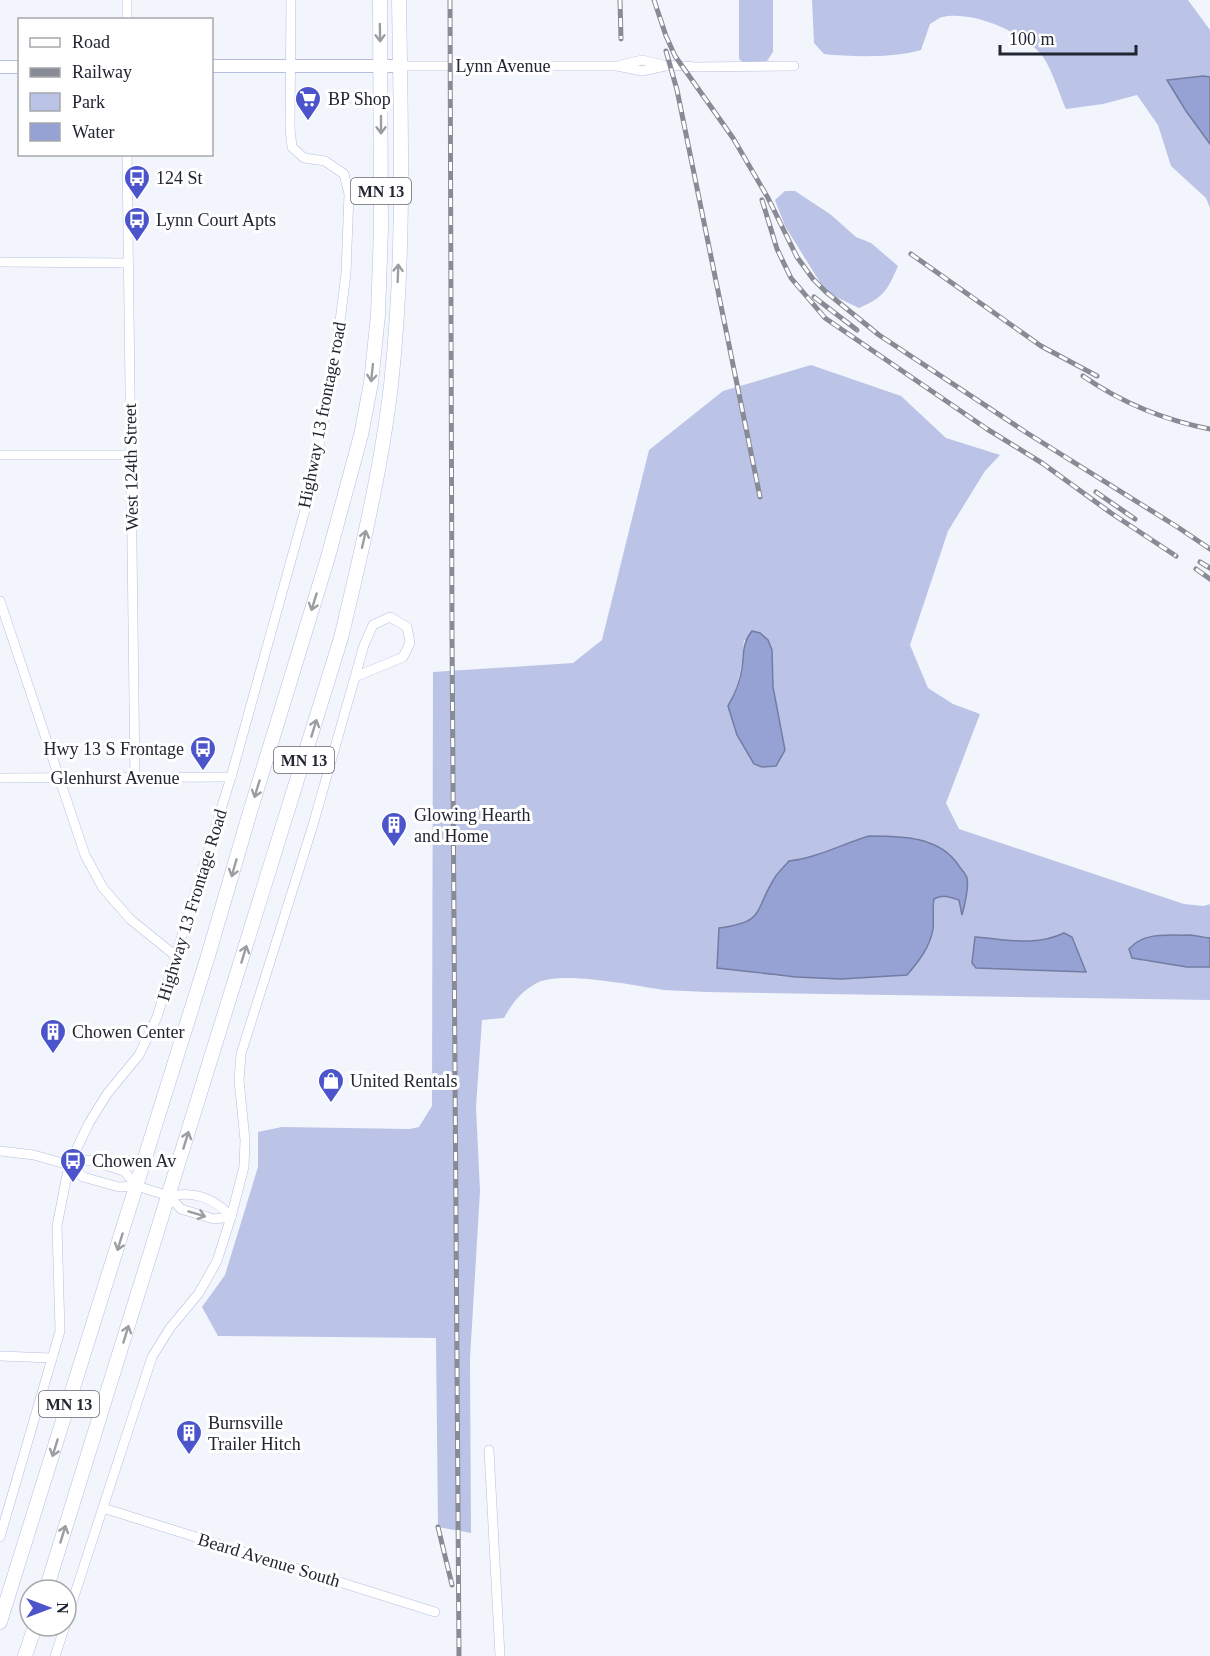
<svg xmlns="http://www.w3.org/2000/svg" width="1210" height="1656" viewBox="0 0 1210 1656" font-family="'Times New Roman',serif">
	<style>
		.green { fill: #bbc3e6; fill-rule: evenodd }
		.water { fill: #96a2d3; stroke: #737ca3; stroke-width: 1.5 }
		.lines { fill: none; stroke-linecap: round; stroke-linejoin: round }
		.minor-casing { stroke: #b6bee0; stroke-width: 10 }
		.major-casing { stroke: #b6bee0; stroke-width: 14 }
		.highway-casing { stroke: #b6bee0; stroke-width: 15 }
		.minor { stroke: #fff; stroke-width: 9 }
		.major { stroke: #fff; stroke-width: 12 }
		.highway { stroke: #fff; stroke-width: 14 }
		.rail-casing { stroke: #888b95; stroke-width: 5 }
		.rail { stroke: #fff; stroke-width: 3; stroke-dasharray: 9; stroke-linecap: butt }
		.oneway { stroke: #9c9da3 }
		.labels { text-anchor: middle; stroke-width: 6; stroke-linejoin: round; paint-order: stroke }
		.shield { fill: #fff; stroke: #646670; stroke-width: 1.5 }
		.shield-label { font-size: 16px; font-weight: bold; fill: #222532 }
		.street-label { font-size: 18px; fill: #222532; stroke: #fff }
		.poi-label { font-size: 18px; fill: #222532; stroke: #fff; text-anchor: start }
	</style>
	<rect width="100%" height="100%" fill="#f3f5fc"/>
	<g class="green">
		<polygon points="739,0 773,0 773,52 767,61 744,63 739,59"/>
		<path d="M 812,0 L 1188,0 L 1210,30 L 1210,77 L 1203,76 L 1167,80 L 1186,111 L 1210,144 L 1210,208 L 1206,198 L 1171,166 L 1158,125 L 1137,95 L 1103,104 L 1066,109 C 1059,94 1051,65 1040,53 C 1020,31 972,10 942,17 C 938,18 934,22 930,24 L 921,50 C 893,58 853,57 824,54 L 814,43 Z"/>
		<path d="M 785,191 L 795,191 L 830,214 L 856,237 L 871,243 L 898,266 C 887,291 884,297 859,308 L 826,292 L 785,226 L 775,200 Z"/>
		<path d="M 811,365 L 901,396 L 946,438 L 1000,455 L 985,471 L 948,531 L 910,645 L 928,688 L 953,704 L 980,714 L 946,803 L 959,829 L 1184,904 L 1204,906 L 1210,904 L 1210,938 L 1205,936 L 1149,936 L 1143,961 L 1210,967 L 1210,1000 L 706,992 C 692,991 678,991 664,990 C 634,986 566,971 539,982 C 522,990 513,1002 504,1018 L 482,1020 L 476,1107 L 480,1191 L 470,1358 L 471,1533 L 438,1527 L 436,1338 L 218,1336 L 202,1307 L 225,1275 L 258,1167 L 258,1132 L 282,1127 L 410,1129 L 419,1127 L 432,1106 L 433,672 L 573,663 L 602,640 L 649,450 L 723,391 ZM 744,640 L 772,650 L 773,687 L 781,733 L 732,718 L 728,706 C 740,684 742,664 744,640 ZM 869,836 L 912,838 L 930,842 L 955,860 L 967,878 L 966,899 C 954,901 946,893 934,899 L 932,911 L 933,927 L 880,976 L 841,979 L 777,976 L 739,970 L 717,968 L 719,928 C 766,921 753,913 774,879 C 777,873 784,867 789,861 C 817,858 842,844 869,836 ZM 1064,933 L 1072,937 L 1086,972 L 976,968 L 972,963 L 975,937 C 1006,939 1035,947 1064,933 Z"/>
	</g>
	<g class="water">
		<polygon points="1203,76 1210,77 1210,144 1186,111 1167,80"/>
		<path d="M 752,631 L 760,633 L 768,640 L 772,650 L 773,687 L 785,750 L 776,766 L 762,767 L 754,764 L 737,735 L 728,706 C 735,694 740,682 742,668 C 744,654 742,643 752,631 Z"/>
		<path d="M 869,836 C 901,836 940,836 959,866 C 961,869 966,874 967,878 C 969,889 965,904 962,915 L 959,900 C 950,897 943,894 934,899 C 932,909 934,919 933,929 C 930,947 919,961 907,975 L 841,979 L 796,977 L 717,968 L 719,928 C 766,921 753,913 774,879 C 777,873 784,867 789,861 C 817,858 842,844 869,836 Z"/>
		<path d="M 1064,933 L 1072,937 L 1086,972 L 976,968 L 972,963 L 975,937 C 1006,939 1035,947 1064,933 Z"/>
		<path d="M 1190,935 L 1210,938 L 1210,967 L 1187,967 L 1132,958 L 1129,949 C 1145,931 1168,936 1190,935 Z"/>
	</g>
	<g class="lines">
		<defs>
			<g id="minor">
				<polyline points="127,0 127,20"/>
				<polyline points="621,65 642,60 663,65"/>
				<polyline points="400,66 617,66 642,71 670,65 696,67 794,66"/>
				<polyline points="127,154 135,779"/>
				<polyline points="0,262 128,263"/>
				<polyline points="0,455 131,455"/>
				<polyline points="0,601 85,855 103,888 130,919 177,957"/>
				<polyline points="0,778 231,777"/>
				<polyline points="0,1151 34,1155 69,1165 83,1177 119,1187 137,1186 169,1196 181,1209 214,1219 231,1217"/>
				<polyline points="69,1165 88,1160 124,1171 137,1186"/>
				<path d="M 169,1196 C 194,1191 214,1197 231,1217"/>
				<polyline points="0,1356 52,1358"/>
				<polyline points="489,1450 500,1656"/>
				<polyline points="103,1508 435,1612"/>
				<polyline points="0,1537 60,1331 57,1226 69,1165 89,1123 107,1094 139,1055 157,1017 231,777 313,481 339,329 346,273 349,194 344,174 325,161 304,158 292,147 290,128 291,0"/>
				<polyline points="66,1621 152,1357 170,1328 199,1293 217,1261 231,1217 244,1167 245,1140 239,1080 241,1054 313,825 364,645 373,625 390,617 407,627 410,643 403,657 355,677"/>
				<polyline points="55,1656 65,1626"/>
			</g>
			<g id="major">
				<polyline points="212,66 400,66"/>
				<polyline points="0,67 20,67"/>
			</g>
			<g id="highway">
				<path d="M 46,1590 L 341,638 C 361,554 381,471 391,385 C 405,257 401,128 399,0"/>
				<polyline points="0,1622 208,956 250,812 328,557 361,435 371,383 378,315 381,228 380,0"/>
				<polyline points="25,1656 35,1626"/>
			</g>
		</defs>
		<use href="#minor" class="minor-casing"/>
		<use href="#major" class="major-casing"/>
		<use href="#highway" class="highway-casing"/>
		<use href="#minor" class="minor"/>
		<use href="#major" class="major"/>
		<use href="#highway" class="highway"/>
		<defs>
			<g id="rail">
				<polyline points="450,0 452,633 459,1656"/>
				<polyline points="620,0 621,39"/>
				<polyline points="654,0 666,36 675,56 733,138 768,198 797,257 813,279 826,292 879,335 1027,433 1179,528 1210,549"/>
				<polyline points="666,51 677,90 760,497"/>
				<polyline points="762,200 777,249 791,278 825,318 987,429 1042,463 1111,513 1176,556"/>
				<polyline points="911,254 1041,346 1097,376"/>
				<polyline points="814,297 857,330"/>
				<path d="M 1083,376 C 1122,403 1164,420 1210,429"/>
				<polyline points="1096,492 1135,519"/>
				<polyline points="1200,562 1210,568"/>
				<polyline points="1196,569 1210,579"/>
				<polyline points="438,1527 452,1585"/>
			</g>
		</defs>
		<use href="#rail" class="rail-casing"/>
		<use href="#rail" class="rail"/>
	</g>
	<defs><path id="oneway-shaft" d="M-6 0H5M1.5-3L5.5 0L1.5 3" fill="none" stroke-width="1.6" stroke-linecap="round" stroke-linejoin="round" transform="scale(1.5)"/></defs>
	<g class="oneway">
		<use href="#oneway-shaft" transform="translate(380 33) rotate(89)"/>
		<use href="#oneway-shaft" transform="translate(381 125) rotate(90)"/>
		<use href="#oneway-shaft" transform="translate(398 273) rotate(-88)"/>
		<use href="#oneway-shaft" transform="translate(372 373) rotate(96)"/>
		<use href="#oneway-shaft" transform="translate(364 539) rotate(-77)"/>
		<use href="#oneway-shaft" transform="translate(314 602) rotate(107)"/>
		<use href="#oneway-shaft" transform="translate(314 728) rotate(-73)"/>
		<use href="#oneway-shaft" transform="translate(257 789) rotate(107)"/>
		<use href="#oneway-shaft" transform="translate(234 868) rotate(106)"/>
		<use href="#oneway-shaft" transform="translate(244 954) rotate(-73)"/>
		<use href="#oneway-shaft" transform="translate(186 1140) rotate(-73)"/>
		<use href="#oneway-shaft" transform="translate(197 1214) rotate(17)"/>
		<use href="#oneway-shaft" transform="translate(120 1242) rotate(107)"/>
		<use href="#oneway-shaft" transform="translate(126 1334) rotate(-73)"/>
		<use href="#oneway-shaft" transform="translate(55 1448) rotate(107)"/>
		<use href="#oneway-shaft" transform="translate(63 1534) rotate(-73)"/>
	</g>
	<defs>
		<symbol id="supermarket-pin" viewBox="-11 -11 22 30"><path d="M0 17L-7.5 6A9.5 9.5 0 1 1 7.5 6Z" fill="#4b54ca" stroke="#fff"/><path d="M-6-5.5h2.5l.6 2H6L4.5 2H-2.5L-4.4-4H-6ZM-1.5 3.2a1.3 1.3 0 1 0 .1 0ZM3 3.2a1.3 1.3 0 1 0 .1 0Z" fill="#fff"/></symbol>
		<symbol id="bus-pin" viewBox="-11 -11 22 30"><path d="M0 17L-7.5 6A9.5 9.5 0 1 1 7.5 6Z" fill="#4b54ca" stroke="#fff"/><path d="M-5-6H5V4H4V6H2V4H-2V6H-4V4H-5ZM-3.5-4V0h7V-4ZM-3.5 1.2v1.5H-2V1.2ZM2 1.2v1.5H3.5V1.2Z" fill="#fff"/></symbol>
		<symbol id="building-pin" viewBox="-11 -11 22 30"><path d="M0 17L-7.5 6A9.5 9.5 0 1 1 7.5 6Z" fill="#4b54ca" stroke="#fff"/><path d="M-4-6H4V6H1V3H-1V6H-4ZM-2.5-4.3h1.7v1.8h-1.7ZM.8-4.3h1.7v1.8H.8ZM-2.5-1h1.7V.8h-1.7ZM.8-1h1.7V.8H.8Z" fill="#fff"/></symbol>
		<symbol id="shop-pin" viewBox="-11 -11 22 30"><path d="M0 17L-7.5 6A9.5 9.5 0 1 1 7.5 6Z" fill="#4b54ca" stroke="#fff"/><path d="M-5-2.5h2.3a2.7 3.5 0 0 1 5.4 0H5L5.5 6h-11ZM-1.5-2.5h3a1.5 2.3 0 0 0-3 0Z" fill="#fff"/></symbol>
	</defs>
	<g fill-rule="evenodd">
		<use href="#supermarket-pin" x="293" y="84" width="30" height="40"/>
		<use href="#bus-pin" x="122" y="163" width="30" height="40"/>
		<use href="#bus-pin" x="122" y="205" width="30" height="40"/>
		<use href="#bus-pin" x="188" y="734" width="30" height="40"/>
		<use href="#building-pin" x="379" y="810" width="30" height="40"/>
		<use href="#building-pin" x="38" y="1017" width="30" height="40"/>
		<use href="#shop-pin" x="316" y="1066" width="30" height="40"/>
		<use href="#bus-pin" x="58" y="1146" width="30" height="40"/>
		<use href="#building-pin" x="174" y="1418" width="30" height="40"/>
	</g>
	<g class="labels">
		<g class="shield">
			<rect x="351" y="178" width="60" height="26" rx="4.5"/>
			<rect x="274" y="747" width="60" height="26" rx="4.5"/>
			<rect x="39" y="1391" width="60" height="26" rx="4.5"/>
		</g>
		<g class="shield-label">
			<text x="381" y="197">MN 13</text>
			<text x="304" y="766">MN 13</text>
			<text x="69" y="1410">MN 13</text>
		</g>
		<g class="street-label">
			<text x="503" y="72">Lynn Avenue</text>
			<text transform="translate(322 415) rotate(-79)" y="6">Highway 13 frontage road</text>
			<text transform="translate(131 467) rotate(-91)" y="6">West 124th Street</text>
			<text x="115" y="784">Glenhurst Avenue</text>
			<text transform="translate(192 905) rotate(-73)" y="6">Highway 13 Frontage Road</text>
			<text transform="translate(269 1560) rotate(17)" y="6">Beard Avenue South</text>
		</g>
		<g class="poi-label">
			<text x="328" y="105">BP Shop</text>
			<text x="156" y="184">124 St</text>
			<text x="156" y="226">Lynn Court Apts</text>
			<text x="184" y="755" text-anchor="end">Hwy 13 S Frontage</text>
			<text x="414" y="821">Glowing Hearth<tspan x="414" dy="21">and Home</tspan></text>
			<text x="72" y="1038">Chowen Center</text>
			<text x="350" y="1087">United Rentals</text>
			<text x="92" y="1167">Chowen Av</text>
			<text x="208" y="1429">Burnsville<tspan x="208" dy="21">Trailer Hitch</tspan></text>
		</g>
	</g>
	<rect x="18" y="18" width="195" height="138" fill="#ffffff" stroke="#a7a8ad" stroke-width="1.5"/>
	<rect x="30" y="38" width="30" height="9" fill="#ffffff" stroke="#a7a8ad" stroke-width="1.5"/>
	<text x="72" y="48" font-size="18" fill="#222532">Road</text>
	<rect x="30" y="68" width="30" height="9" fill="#888b95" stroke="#a7a8ad" stroke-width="1.5"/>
	<text x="72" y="78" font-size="18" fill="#222532">Railway</text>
	<rect x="30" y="93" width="30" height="18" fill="#bbc3e6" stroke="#a7a8ad" stroke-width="1.5"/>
	<text x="72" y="108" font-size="18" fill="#222532">Park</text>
	<rect x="30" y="123" width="30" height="18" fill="#96a2d3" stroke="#a7a8ad" stroke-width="1.5"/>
	<text x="72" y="138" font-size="18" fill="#222532">Water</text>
	<g transform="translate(48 1608) rotate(90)"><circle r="28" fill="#ffffff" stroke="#a7a8ad" stroke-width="1.5"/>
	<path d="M0-4.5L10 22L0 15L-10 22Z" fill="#4b54ca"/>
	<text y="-9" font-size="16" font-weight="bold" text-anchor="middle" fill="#222532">N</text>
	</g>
	<path d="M1000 45v9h136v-9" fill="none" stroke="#222532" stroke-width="3"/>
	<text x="1009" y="45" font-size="18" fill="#222532" stroke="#ffffff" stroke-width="4.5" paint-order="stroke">100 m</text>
</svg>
